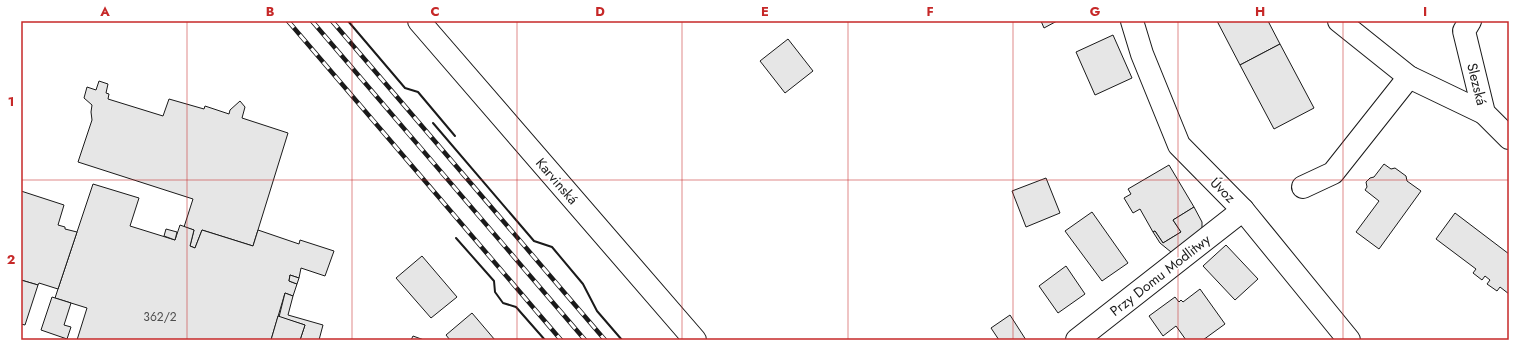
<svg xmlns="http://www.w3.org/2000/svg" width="1530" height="361" viewBox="0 0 1530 361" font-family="Jost,sans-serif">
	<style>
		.building { fill: #e6e6e6; stroke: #1a1a1a }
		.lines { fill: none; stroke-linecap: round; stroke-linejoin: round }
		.street-casing { stroke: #1a1a1a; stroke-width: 24 }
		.secondary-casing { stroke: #1a1a1a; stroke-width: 24 }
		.street { stroke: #fff; stroke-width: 22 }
		.secondary { stroke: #fff; stroke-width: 22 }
		.rail-casing { stroke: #1a1a1a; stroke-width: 4.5 }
		.rail { stroke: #fff; stroke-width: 3; stroke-dasharray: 9; stroke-linecap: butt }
		.wall { stroke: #1a1a1a; stroke-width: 2 }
		.grid { fill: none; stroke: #c62828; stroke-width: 1; stroke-opacity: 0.55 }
		.labels { text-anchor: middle; stroke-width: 3; stroke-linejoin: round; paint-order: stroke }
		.number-label { font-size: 12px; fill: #4d4d4d }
		.street-label { font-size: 14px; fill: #1a1a1a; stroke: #fff }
		.neatline { fill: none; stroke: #c62828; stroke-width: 1.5 }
		.grid-label { font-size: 13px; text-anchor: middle; font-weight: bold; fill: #c62828 }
	</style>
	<rect width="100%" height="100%" fill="#fff"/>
	<g class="building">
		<polygon points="1041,21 1057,21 1044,28"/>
		<polygon points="1217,21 1268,21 1280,44 1240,65"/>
		<polygon points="1113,35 1132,78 1095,95 1076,52"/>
		<polygon points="788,39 813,71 785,93 760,61"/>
		<polygon points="1280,44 1314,108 1274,129 1240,65"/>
		<polygon points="99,81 108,84 106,93 109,94 108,99 163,116 169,99 204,109 205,106 229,114 230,110 240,101 245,107 242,118 288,133 253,246 202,230 195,248 190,246 194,230 184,227 193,199 78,162 92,120 91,112 92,105 84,98 87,87 96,90"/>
		<polygon points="1384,164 1391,169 1395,168 1406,176 1407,181 1421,191 1379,249 1356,232 1379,201 1365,190 1367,187 1366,182 1370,178 1374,177"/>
		<polygon points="1169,165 1194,207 1173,220 1181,232 1163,243 1155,231 1153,232 1140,209 1133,213 1124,198 1131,194 1128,189"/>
		<polygon points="1046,178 1060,213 1026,227 1012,191"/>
		<polygon points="93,184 139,198 130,226 175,240 180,225 194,230 190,246 195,248 202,230 253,246 258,230 299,244 300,240 334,251 325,276 301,268 299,278 290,275 289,281 297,284 293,296 285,293 271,340 77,340 87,308 55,298"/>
		<polygon points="21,191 64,205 58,225 65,227 65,229 77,232 58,289 39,283 38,285 21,280"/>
		<polygon points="1194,207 1202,222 1202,230 1181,251 1171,252 1160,243 1153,232 1155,231 1163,243 1181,232 1173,220"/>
		<polygon points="1092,212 1128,263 1102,281 1065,231"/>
		<polygon points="1455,213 1509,254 1509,294 1500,287 1497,291 1487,284 1490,280 1485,276 1482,280 1473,273 1476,269 1436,239"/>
		<polygon points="166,229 177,232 175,240 164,236"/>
		<polygon points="1226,245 1258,279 1235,300 1203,266"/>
		<polygon points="422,256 457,297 431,318 396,278"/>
		<polygon points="1066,266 1085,294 1058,313 1039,286"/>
		<polygon points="290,275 299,278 297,284 289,281"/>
		<polygon points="21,280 38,285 25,325 21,324"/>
		<polygon points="1200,289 1225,324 1203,340 1186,340 1176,326 1163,336 1149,316 1175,297 1179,302 1181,300 1183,302"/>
		<polygon points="285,293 293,296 288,315 323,325 319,340 300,340 305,325 279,317"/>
		<polygon points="52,297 71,303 64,325 71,327 67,339 41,330"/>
		<polygon points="472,313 495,340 450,340 446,335"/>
		<polygon points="1010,315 1026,340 999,340 991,328"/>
		<polygon points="278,316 305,325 300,340 271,340"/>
		<polygon points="413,336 424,340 411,340"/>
	</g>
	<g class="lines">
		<defs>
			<g id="street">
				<polyline points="1132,21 1142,54 1179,145 1243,210 1349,340"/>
				<polyline points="1339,21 1409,77 1484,113"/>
				<polyline points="1470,21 1464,31 1484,113 1509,138"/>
				<polyline points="1303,187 1333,173 1409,77"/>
				<polyline points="1077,340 1243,210"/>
			</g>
			<polyline id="secondary" points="419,21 695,340"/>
		</defs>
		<use href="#street" class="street-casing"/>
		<use href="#secondary" class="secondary-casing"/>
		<use href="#street" class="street"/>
		<use href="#secondary" class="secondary"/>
		<defs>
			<g id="rail">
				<polyline points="288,21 561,340"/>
				<polyline points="312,21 585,340"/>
				<polyline points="332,21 605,340"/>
			</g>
		</defs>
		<use href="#rail" class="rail-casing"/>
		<use href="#rail" class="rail"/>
		<g class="wall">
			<polyline points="348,21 405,88 418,92 455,136"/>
			<polyline points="433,123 534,241 552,247 583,284 597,311 622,340"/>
			<polyline points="456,238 494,281 495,292 503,303 516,307 545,340"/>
		</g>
	</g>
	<path class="grid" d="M 187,21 L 187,340M 352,21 L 352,340M 517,21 L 517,340M 682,21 L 682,340M 848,21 L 848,340M 1013,21 L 1013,340M 1178,21 L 1178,340M 1343,21 L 1343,340M 21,180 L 1509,180"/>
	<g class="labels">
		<g class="number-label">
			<text x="160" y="321">362/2</text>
		</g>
		<g class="street-label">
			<text transform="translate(1477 84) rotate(76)" y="5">Slezská</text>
			<text transform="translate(557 181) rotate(49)" y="5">Karvinská</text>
			<text transform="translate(1223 190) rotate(45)" y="5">Úvoz</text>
			<text transform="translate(1160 275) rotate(-38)" y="5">Przy Domu Modlitwy</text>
		</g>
	</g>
	<rect width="1530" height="361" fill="none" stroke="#ffffff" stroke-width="44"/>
	<rect x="22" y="22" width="1486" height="317" class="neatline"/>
	<g class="grid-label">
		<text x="105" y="16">A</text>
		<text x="270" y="16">B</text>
		<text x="435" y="16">C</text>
		<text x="600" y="16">D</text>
		<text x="765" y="16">E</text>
		<text x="930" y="16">F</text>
		<text x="1095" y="16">G</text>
		<text x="1260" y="16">H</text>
		<text x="1425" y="16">I</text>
		<text x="11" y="106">1</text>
		<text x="11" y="264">2</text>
	</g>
</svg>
